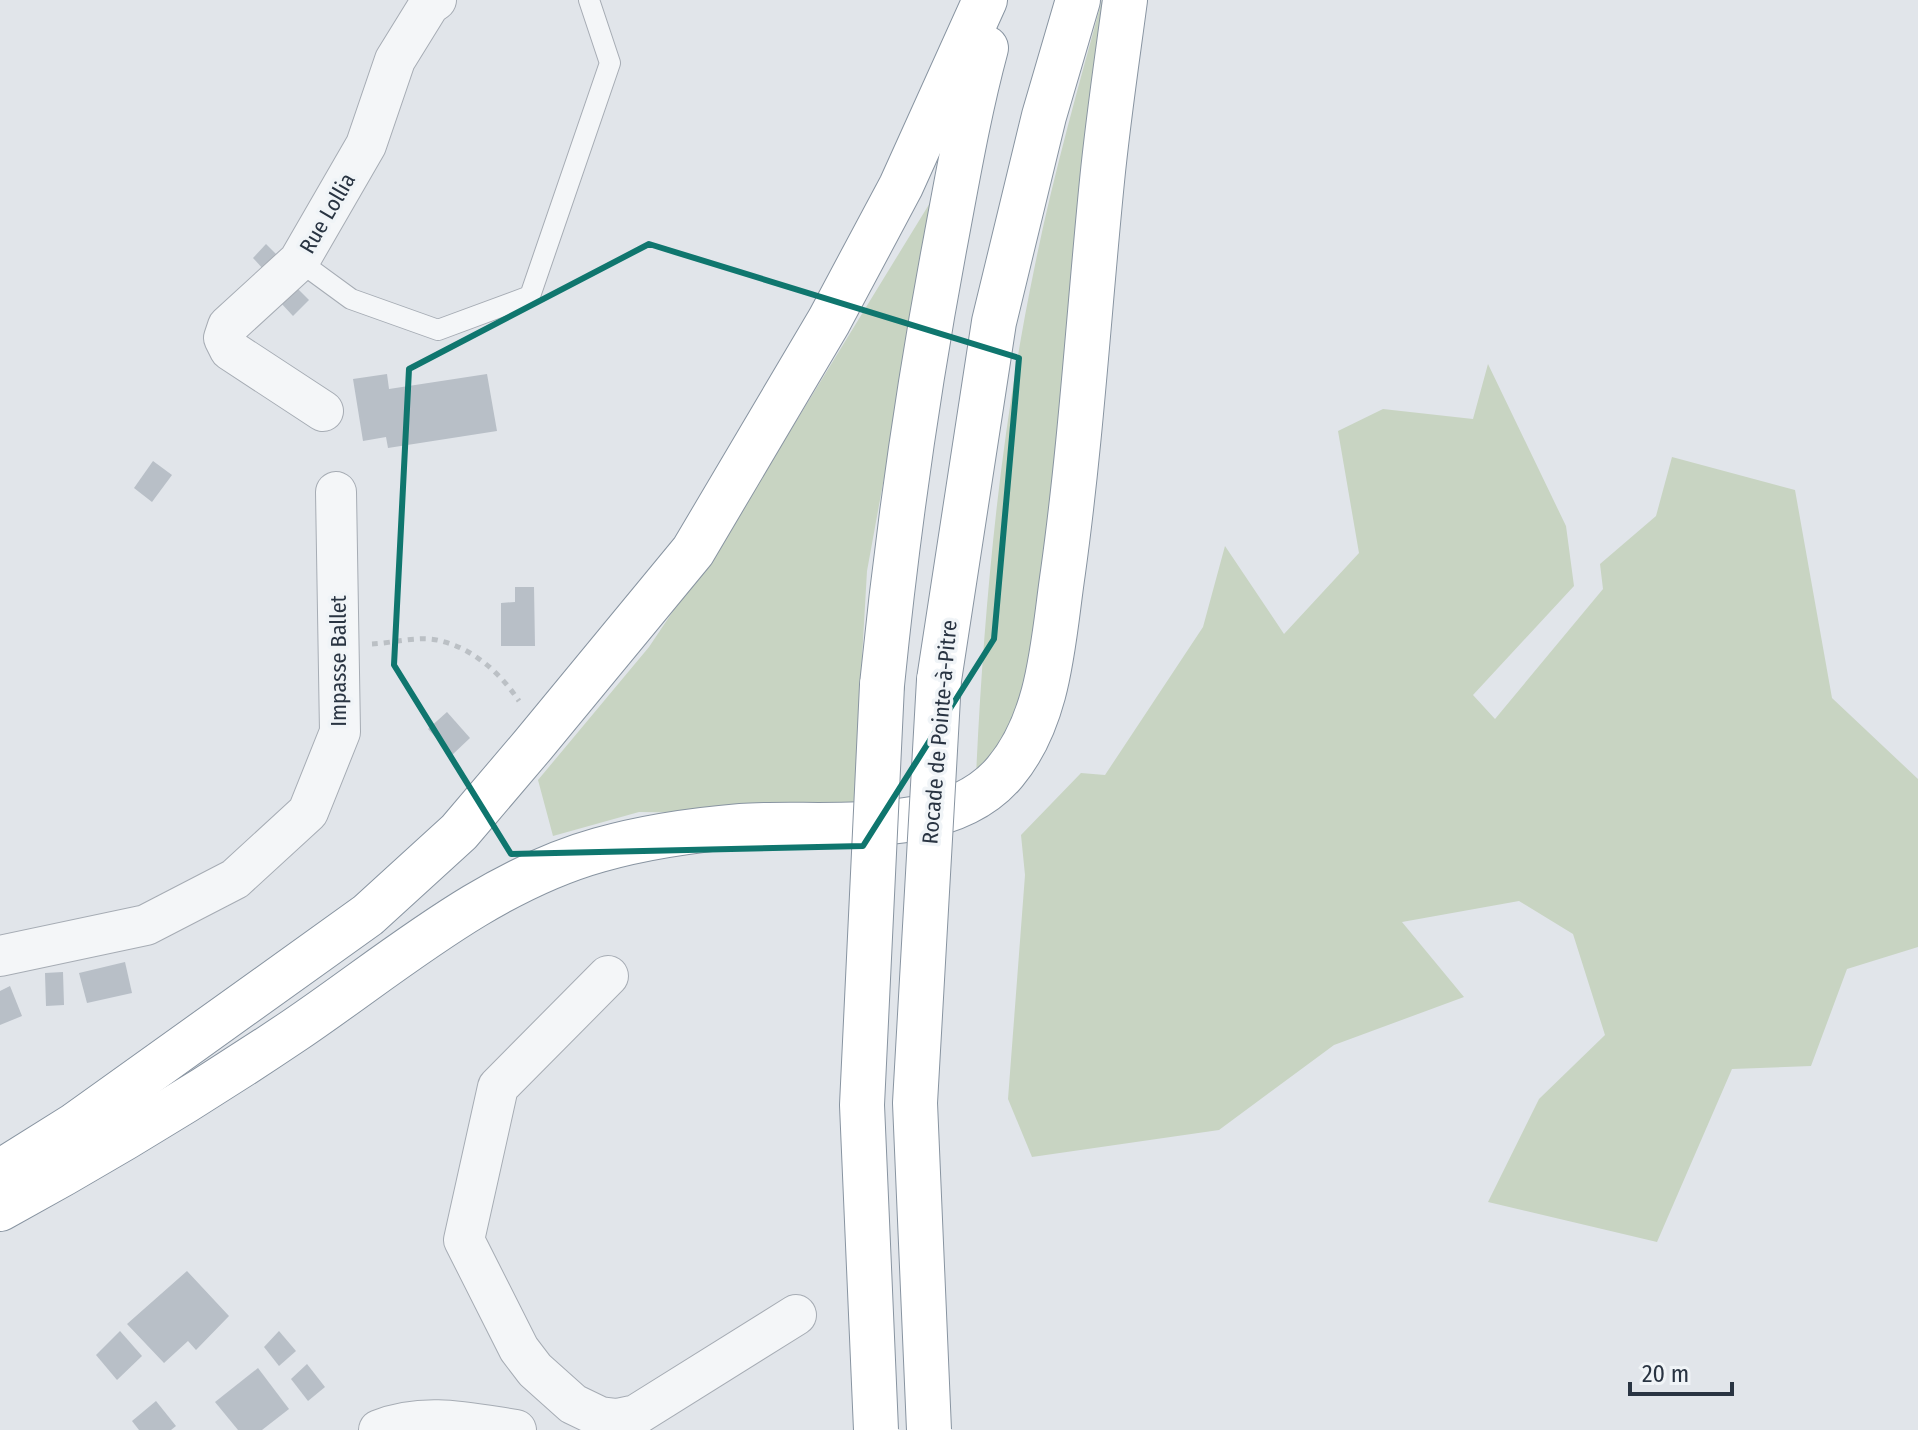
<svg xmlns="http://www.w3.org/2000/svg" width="1918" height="1430" viewBox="0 0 1918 1430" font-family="'Fira Sans Condensed',sans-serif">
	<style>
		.green { fill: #c8d4c2 }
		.building { fill: #b8bfc7 }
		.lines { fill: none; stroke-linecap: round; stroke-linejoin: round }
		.service-casing { stroke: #a6acb4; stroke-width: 22 }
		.minor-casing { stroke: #a6acb4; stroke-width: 42 }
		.trunk-casing { stroke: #8894a1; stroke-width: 46 }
		.path { stroke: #bbc0c5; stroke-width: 5; stroke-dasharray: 6 6; stroke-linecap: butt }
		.service { stroke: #f4f6f8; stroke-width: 20 }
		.minor { stroke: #f4f6f8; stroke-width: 40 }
		.trunk { stroke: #fff; stroke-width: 44 }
		.trunk-bridge-casing { stroke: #8894a1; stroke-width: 46; stroke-linecap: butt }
		.trunk-bridge { stroke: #fff; stroke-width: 44 }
		.marked { fill: none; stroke: #0f766e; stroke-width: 6; stroke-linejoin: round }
		.labels { text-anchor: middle; stroke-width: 7; stroke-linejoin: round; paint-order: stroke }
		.street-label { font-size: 22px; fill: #293442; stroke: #f0f4f7 }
	</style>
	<rect width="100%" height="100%" fill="#e1e5ea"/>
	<g class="green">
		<path d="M 1102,0 L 1115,0 L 1030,686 L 1002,753 L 976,776 C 984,605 1000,433 1035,265 C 1053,176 1078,88 1102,0 Z"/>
		<polygon points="936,193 867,571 853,815 639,812 553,836 538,780 649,647 754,490"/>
		<polygon points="1488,364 1566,526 1574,586 1473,695 1495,719 1603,589 1600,564 1656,516 1672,457 1795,490 1832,698 1918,779 1918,947 1847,969 1811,1066 1732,1069 1657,1242 1488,1202 1539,1099 1605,1035 1573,934 1519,901 1402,922 1464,997 1334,1045 1219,1130 1032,1157 1008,1099 1025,875 1021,835 1081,773 1105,775 1203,627 1225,546 1284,634 1359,553 1338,431 1383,409 1473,419"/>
	</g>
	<g class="building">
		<polygon points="266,244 278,256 264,270 253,258"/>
		<polygon points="296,287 309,300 293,316 280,302"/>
		<polygon points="387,374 389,389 487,374 497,431 388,448 386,437 363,441 353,379"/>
		<polygon points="153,461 172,475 152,502 134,488"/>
		<polygon points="515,587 534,587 535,646 501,646 501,603 515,602"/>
		<polygon points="447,712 470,738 452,755 428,729"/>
		<polygon points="125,962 132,993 87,1003 79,973"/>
		<polygon points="63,972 64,1005 46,1006 45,973"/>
		<polygon points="10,986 22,1016 0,1025 0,991"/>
		<polygon points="187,1271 229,1316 196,1350 188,1341 164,1363 127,1324"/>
		<polygon points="120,1331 142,1356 117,1380 96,1355"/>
		<polygon points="279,1331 296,1351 279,1366 264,1347"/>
		<polygon points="307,1364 325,1387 308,1401 291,1379"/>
		<polygon points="258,1368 289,1409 262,1430 238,1430 215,1402"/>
		<polygon points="156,1401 176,1426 171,1430 139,1430 132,1421"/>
	</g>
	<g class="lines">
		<defs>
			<polyline id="service" points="299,261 351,299 438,330 530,296 610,63 589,0"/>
			<g id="minor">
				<polyline points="323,411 230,350 224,338 228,326 299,261 366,145 395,60 429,5 436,0"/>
				<polyline points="0,956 146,925 235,879 308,812 340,732 336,492"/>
				<polyline points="608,976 498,1087 464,1240 519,1349 535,1370 573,1404 600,1417 617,1419 636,1415 796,1315"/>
				<path d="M 379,1430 C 425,1412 469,1423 516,1430"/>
			</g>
			<g id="trunk">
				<polyline points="939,680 994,322 1044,116 1078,0"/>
				<path d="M 882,685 C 897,536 918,387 946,239 C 958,175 969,111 986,48"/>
				<polyline points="0,1172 75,1125 368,915 459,832 533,745 693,551 829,321 901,186 985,0"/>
				<path d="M 0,1209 C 101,1154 200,1094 295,1030 C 391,965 485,882 599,850 C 645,837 693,830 741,826 C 821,820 947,842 1005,772 C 1051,717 1053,639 1063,572 C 1081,442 1089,311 1102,181 C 1108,120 1117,60 1125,0"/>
			</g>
		</defs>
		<use href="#service" class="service-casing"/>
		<use href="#minor" class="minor-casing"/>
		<use href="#trunk" class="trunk-casing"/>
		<path class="path" d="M 372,644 C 393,643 422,635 441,641 C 474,649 501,674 519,701"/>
		<use href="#service" class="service"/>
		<use href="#minor" class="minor"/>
		<use href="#trunk" class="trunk"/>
		<defs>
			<g id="trunk-bridge">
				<polyline points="876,1430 862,1105 882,685"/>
				<polyline points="929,1430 915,1103 939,680"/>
			</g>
		</defs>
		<use href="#trunk-bridge" class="trunk-bridge-casing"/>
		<use href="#trunk-bridge" class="trunk-bridge"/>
	</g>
	<path class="marked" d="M 649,244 L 1019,358 L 994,639 L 863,846 L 511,854 L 394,665 L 409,369 Z"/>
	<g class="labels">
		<g class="street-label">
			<text transform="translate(327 213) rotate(-60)" y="8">Rue Lollia</text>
			<text transform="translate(338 661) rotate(-90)" y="8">Impasse Ballet</text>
			<text transform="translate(939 732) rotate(-85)" y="8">Rocade de Pointe-à-Pitre</text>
		</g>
	</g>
	<path d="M1630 1382v12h102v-12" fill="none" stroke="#293442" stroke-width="4"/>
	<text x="1642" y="1382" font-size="24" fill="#293442" stroke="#f0f4f7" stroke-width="6" paint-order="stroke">20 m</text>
</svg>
